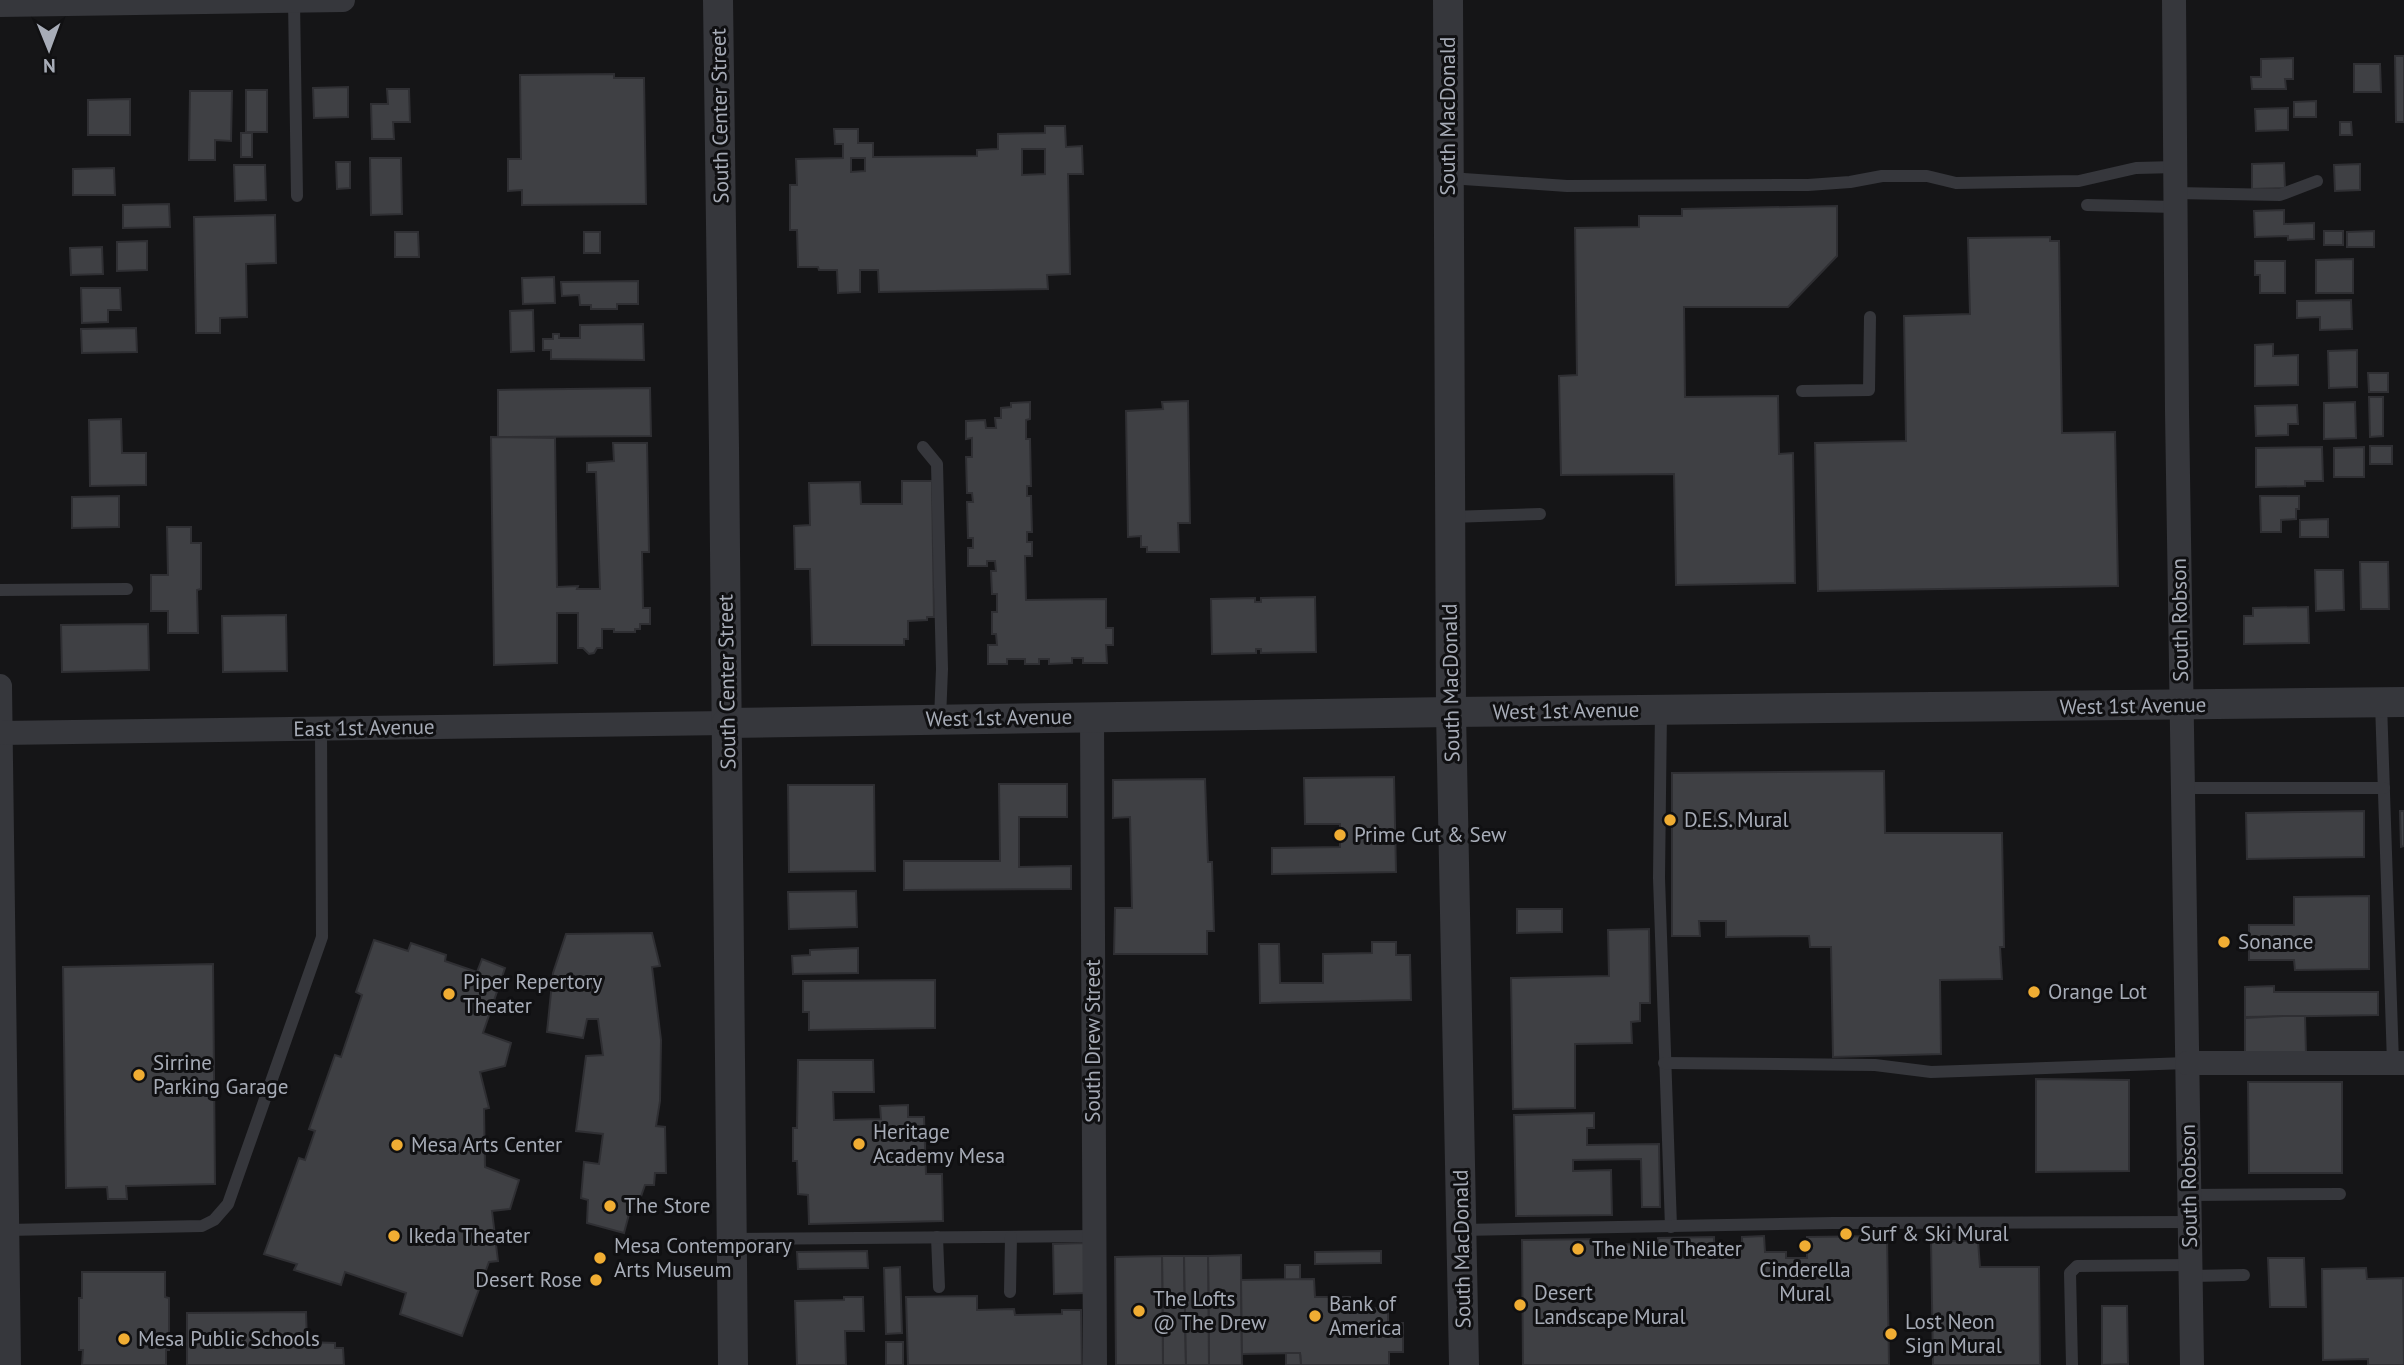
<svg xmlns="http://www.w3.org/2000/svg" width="2404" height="1365" viewBox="0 0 2404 1365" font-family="'PT Sans',sans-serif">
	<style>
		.building { fill: #3f4044; stroke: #2f2f33; stroke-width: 2; fill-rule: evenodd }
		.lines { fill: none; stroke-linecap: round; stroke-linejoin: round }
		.service { stroke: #36373c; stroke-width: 12 }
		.minor { stroke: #36373c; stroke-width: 24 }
		.tertiary { stroke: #36373c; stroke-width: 30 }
		.poi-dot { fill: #f0ad33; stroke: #101012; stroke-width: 2.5 }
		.labels { text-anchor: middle; stroke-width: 6; stroke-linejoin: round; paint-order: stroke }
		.street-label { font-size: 21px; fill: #a7acb7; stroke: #101012 }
		.poi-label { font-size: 21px; fill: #a7acb7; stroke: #101012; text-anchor: start }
	</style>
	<rect width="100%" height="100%" fill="#151517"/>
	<g class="building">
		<polygon points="2395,56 2404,56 2404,122 2396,122"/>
		<polygon points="2293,58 2293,79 2285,79 2286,89 2252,89 2251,77 2261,77 2261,59"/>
		<polygon points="2354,64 2380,64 2381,92 2354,92"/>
		<polygon points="614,74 614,78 644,78 646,204 522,205 522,190 508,191 508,159 521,159 520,75"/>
		<polygon points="348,87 348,117 314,118 313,88"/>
		<polygon points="387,89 409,89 410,122 393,122 394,139 372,139 371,104 388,104"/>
		<rect x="246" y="90" width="21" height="42"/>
		<polygon points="190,91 232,91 231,141 215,140 215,160 189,160"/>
		<polygon points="130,99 130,135 88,135 88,100"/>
		<polygon points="2316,101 2316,117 2294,117 2294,102"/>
		<polygon points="2288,108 2288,130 2256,131 2255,109"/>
		<polygon points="2340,122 2351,122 2352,135 2340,135"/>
		<path d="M 1045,126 L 1065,126 L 1066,147 L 1082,146 L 1083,174 L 1068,174 L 1070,274 L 1047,275 L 1048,289 L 879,292 L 878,270 L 860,270 L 860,292 L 838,293 L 837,270 L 819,270 L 818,267 L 798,267 L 797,230 L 790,230 L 790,185 L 797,185 L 796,159 L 843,158 L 843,144 L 835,144 L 834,129 L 858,129 L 858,143 L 873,143 L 873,157 L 977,156 L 977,150 L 998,149 L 998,134 L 1045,133 ZM 1022,149 L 1045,149 L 1045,174 L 1022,175 ZM 851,158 L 865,158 L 865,171 L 851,172 Z"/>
		<rect x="241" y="133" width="11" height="24"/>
		<polygon points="370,158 401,158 402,214 371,215"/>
		<polygon points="336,162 350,162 350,188 337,189"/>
		<polygon points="2284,163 2285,188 2252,189 2252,164"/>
		<polygon points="2360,164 2360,190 2335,191 2334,165"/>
		<polygon points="234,165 265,165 266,200 235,201"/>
		<polygon points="114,168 115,195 73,195 73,169"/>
		<polygon points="169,204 170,227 123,228 123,205"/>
		<polygon points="1837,206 1837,256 1788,307 1684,307 1685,397 1778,396 1779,454 1793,453 1795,583 1676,585 1674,474 1561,475 1559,376 1577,375 1575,228 1639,227 1639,216 1682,216 1682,209"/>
		<polygon points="2284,210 2284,224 2314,223 2314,239 2288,240 2288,236 2255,237 2254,211"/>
		<polygon points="275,215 276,263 246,264 247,317 220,318 220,333 196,333 194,217"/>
		<rect x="2324" y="231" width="19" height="14"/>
		<polygon points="2374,231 2374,247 2347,247 2347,232"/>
		<polygon points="395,232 418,232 419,257 395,257"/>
		<rect x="584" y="232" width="16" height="21"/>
		<polygon points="2050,237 2050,241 2059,241 2062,433 2115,432 2118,586 1818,591 1815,443 1906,441 1904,316 1970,314 1968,238"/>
		<polygon points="147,241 147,270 117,271 117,242"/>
		<polygon points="102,247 103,274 71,275 70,248"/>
		<polygon points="2353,259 2353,293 2316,293 2316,260"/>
		<polygon points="2255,261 2285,261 2285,293 2260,293 2260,275 2255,275"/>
		<polygon points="554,277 555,303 523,304 522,278"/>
		<polygon points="638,281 638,304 617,304 617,309 591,309 591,305 580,305 579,295 562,296 561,282"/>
		<polygon points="81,288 120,288 121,310 108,310 108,322 82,323"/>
		<polygon points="2351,300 2352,329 2320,330 2320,317 2297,318 2297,301"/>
		<polygon points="533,310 534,351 511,352 510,311"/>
		<polygon points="643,324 644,360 551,359 551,350 543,350 543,339 553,339 553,334 559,334 559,338 580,338 580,325"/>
		<polygon points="136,328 137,352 82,353 81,329"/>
		<polygon points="2273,344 2273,356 2298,355 2298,385 2255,386 2255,345"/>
		<polygon points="2357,350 2357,387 2329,388 2328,351"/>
		<polygon points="2368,373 2388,373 2388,392 2369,392"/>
		<polygon points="650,388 651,436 498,437 498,390"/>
		<polygon points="2369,397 2383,397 2383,436 2370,437"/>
		<polygon points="1188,401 1190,523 1178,523 1179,552 1147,552 1147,547 1141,547 1141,536 1128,537 1126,411 1163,409 1162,402"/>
		<polygon points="1030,402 1030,419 1026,420 1026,439 1030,439 1031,486 1027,486 1027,496 1031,496 1032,532 1027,532 1027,542 1032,542 1032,556 1025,556 1026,600 1106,599 1106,628 1113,628 1113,645 1106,645 1107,663 1083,663 1083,658 1072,658 1072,663 1049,664 1049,659 1039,659 1039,664 1025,664 1025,659 1007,659 1007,664 988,664 988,645 997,645 996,634 992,634 992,612 997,612 997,594 992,594 991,571 996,571 995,561 987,561 987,566 968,566 968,548 973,548 973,538 968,538 967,502 973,502 972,493 967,493 966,457 972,457 972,438 966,439 966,421 985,420 986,428 996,428 995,418 1001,418 1001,408 1011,407 1011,403"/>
		<polygon points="2355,402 2356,438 2324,439 2324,403"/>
		<polygon points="2297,405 2298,424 2288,424 2288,435 2256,436 2255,406"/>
		<polygon points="121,419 122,453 146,453 146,485 90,486 89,420"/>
		<polygon points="491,437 555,438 557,587 578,586 577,589 600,589 596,472 587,472 587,463 614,461 613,443 647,443 649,552 642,552 643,608 650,608 650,624 640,624 640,629 635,629 635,632 614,632 614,629 602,629 602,648 597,648 594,653 589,654 583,648 578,648 578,613 557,613 557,663 494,665"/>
		<rect x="2370" y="446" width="22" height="18"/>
		<polygon points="2322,447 2323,481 2305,481 2305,486 2256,487 2256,448"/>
		<polygon points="2364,447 2364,477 2334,477 2334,448"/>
		<polygon points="902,481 932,481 934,617 927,617 927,620 908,621 908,639 904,639 904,645 812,645 810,569 795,569 794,526 810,525 809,483 860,482 861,504 902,504"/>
		<polygon points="119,496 119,527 72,528 72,497"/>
		<polygon points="2260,496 2299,496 2299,509 2296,509 2296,519 2281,520 2281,532 2261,532"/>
		<polygon points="2328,519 2328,537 2300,537 2300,520"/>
		<polygon points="167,527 191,527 191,543 201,543 201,589 197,590 198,633 168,633 168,611 151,611 151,575 168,575"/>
		<polygon points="2360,562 2388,562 2389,609 2361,609"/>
		<polygon points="2315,570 2343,570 2344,610 2316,611"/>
		<polygon points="1315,597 1316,652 1261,653 1261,649 1256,649 1256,653 1212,654 1211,599 1255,598 1255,602 1261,602 1261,598"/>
		<polygon points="2308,607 2309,643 2244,644 2244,616 2253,616 2253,608"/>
		<polygon points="286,615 287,671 223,672 222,616"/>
		<polygon points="148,624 149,670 62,672 61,625"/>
		<polygon points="1884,771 1885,833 2002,833 2004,947 2000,947 2002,979 1940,980 1941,1054 1833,1057 1831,947 1810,947 1809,936 1726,937 1726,921 1699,921 1700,936 1672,936 1672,773"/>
		<polygon points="1394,777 1396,872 1272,874 1272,848 1340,847 1340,824 1305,824 1304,778"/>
		<polygon points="1205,779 1208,862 1212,862 1214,931 1207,931 1207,954 1114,954 1115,908 1132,908 1130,817 1113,818 1113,780"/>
		<polygon points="999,784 1067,784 1067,817 1019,817 1019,867 1071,866 1071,889 904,890 904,861 1000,861"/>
		<polygon points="788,785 874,785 875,871 789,872"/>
		<polygon points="2364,811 2364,857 2247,859 2246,813"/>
		<polygon points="2400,811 2404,811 2404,846 2401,847"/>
		<polygon points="856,891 857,927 789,929 788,892"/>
		<polygon points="2369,896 2369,969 2295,970 2294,960 2249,960 2249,925 2294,925 2294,897"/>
		<polygon points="1517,909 1562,909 1562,932 1517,933"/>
		<polygon points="1649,929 1650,1003 1640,1003 1640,1021 1631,1022 1632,1043 1575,1044 1575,1108 1513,1109 1511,978 1609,976 1608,930"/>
		<polygon points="652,933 660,966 652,967 661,1040 660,1101 656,1126 665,1127 666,1173 655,1173 654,1185 645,1185 638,1205 632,1203 624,1233 587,1223 588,1200 581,1198 584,1162 599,1164 603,1134 576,1131 586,1056 603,1055 598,1019 587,1019 583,1038 547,1032 553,973 566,934"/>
		<polygon points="374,940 408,951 411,943 446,955 445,961 477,972 482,959 505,968 483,1033 511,1043 505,1066 480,1072 489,1108 484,1109 485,1167 519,1180 510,1209 492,1211 498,1261 489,1262 462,1336 400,1314 406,1293 345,1272 341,1285 294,1270 297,1264 264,1254 299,1158 305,1160 315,1131 309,1129 335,1055 341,1057 362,995 356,992"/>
		<polygon points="1372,942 1396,942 1396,955 1410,955 1411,1000 1260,1003 1259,944 1279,944 1280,983 1323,983 1323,954 1372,953"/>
		<polygon points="858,948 858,973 793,974 792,956 810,955 810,950"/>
		<polygon points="213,964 215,1184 126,1186 127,1199 108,1199 107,1187 66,1188 63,967"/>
		<polygon points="935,980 935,1028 809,1030 809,1012 803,1012 803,981"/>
		<polygon points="2274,986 2274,992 2378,992 2378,1015 2245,1017 2245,987"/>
		<polygon points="2283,1016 2305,1016 2306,1054 2245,1052 2245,1018"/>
		<polygon points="798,1060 873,1060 874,1092 833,1092 834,1120 881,1119 880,1106 908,1105 908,1117 924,1117 926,1174 942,1174 943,1221 809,1224 808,1195 798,1194 797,1161 793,1161 793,1128 797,1128"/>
		<polygon points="2036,1079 2129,1080 2129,1171 2036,1172"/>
		<polygon points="2248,1082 2342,1082 2342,1173 2249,1173"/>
		<polygon points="1594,1113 1594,1128 1587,1128 1587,1145 1659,1144 1660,1207 1642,1207 1641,1159 1573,1160 1573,1171 1611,1170 1612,1215 1516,1216 1514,1115"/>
		<polygon points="1764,1236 1765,1252 1786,1252 1786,1258 1807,1258 1807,1237 1887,1236 1889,1365 1523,1365 1522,1240 1601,1239 1601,1245 1640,1244 1640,1258 1659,1258 1658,1238 1714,1237 1714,1249 1742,1249 1742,1237"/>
		<polygon points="1931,1241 1978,1241 1980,1267 2039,1267 2040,1365 1933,1365"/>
		<polygon points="1085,1243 1086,1293 1054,1294 1053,1244"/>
		<polygon points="867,1251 868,1268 798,1269 797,1252"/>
		<polygon points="1381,1251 1381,1263 1315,1264 1315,1252"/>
		<polygon points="1241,1255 1242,1365 1209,1365 1208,1256"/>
		<polygon points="1162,1256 1184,1256 1186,1365 1163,1365"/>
		<polygon points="1162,1256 1163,1365 1116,1365 1115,1257"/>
		<polygon points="1184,1256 1208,1256 1209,1365 1186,1365"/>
		<polygon points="2268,1258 2304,1258 2306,1307 2270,1307"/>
		<rect x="1285" y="1265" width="15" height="15"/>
		<polygon points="900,1267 902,1333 886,1334 884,1268"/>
		<polygon points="2366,1268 2367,1279 2403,1278 2404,1365 2368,1365 2368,1359 2323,1360 2322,1269"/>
		<polygon points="82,1272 165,1272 165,1297 169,1298 169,1350 166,1350 166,1365 82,1365 83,1350 79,1350 79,1298 82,1298"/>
		<polygon points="1314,1279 1315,1297 1350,1297 1350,1309 1388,1308 1388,1323 1403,1323 1403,1352 1389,1352 1389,1365 1301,1365 1300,1353 1242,1354 1241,1280"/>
		<polygon points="977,1296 977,1310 1014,1309 1015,1315 1062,1314 1062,1310 1081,1310 1082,1365 908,1365 906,1297"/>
		<polygon points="844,1297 863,1297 864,1331 845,1331 846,1365 797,1365 795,1301 844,1300"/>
		<polygon points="2102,1306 2127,1306 2128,1364 2102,1365"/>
		<polygon points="306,1312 307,1342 335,1343 335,1348 343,1348 344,1365 187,1365 187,1313"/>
		<rect x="886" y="1342" width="17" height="23"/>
		<polygon points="1286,1353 1300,1353 1301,1365 1286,1365"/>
	</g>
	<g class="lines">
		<g class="service">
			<polyline points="294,1 297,196"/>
			<polyline points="1449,178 1567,186 1808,185 1850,182 1882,176 1927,176 1956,183 2079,181 2136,168 2176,167"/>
			<polyline points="2176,193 2280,195 2317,181"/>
			<polyline points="2087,205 2176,207"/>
			<polyline points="1802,391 1869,390 1870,317"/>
			<polyline points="923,447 937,464 942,669 940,719"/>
			<polyline points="1450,517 1540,514"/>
			<polyline points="0,590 127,589"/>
			<polyline points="2381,703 2393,1063"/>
			<polyline points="1661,710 1659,878 1671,1227"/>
			<polyline points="2182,788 2384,788"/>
			<polyline points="1664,1063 1875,1065 1931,1072 2187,1063"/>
			<polyline points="2189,1195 2340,1194"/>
			<polyline points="7,1230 202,1226 214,1220 228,1204 322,937 321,729"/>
			<polyline points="1462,1230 1833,1223 2190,1222"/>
			<polyline points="937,1237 939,1287"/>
			<polyline points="732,1239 1094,1236"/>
			<polyline points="2191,1276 2244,1275"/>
			<polyline points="1010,1292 1011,1237"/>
			<polyline points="2072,1365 2070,1273 2077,1266 2191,1265"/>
		</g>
		<g class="minor">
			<polyline points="2174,0 2177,411 2192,1365"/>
			<polyline points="0,5 343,0"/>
			<polyline points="0,686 9,1365"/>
			<polyline points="1092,717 1095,1365"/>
			<polyline points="0,733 727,723"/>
			<polyline points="2187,1063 2404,1063"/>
		</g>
		<g class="tertiary">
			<polyline points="718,0 724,448 733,1365"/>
			<polyline points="1448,0 1451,712 1464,1365"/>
			<polyline points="727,723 1451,712 2404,702"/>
		</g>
	</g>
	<g class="poi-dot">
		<circle cx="1670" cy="820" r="7"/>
		<circle cx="1340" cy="835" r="7"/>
		<circle cx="2224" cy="942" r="7"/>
		<circle cx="2034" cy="992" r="7"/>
		<circle cx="449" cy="994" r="7"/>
		<circle cx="139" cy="1075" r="7"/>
		<circle cx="859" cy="1144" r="7"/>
		<circle cx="397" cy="1145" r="7"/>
		<circle cx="610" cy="1206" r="7"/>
		<circle cx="1846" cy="1234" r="7"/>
		<circle cx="394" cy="1236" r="7"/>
		<circle cx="1805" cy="1246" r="7"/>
		<circle cx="1578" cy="1249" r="7"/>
		<circle cx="600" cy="1258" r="7"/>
		<circle cx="596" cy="1280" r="7"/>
		<circle cx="1520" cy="1305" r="7"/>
		<circle cx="1139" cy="1311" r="7"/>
		<circle cx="1315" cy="1316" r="7"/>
		<circle cx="1891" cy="1334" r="7"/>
		<circle cx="124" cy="1339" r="7"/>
	</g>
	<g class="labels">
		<g class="street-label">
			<text transform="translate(720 116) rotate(-91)" y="7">South Center Street</text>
			<text transform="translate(1448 116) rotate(-90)" y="7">South MacDonald</text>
			<text transform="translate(2180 620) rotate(-91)" y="7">South Robson</text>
			<text transform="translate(727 682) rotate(-91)" y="7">South Center Street</text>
			<text transform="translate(1451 683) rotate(-91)" y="7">South MacDonald</text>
			<text transform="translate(2133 706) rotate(-1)" y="7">West 1st Avenue</text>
			<text transform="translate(1566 711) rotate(-1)" y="7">West 1st Avenue</text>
			<text transform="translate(999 718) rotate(-1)" y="7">West 1st Avenue</text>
			<text transform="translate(364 728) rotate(-1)" y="7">East 1st Avenue</text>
			<text transform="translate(1093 1041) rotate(-90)" y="7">South Drew Street</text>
			<text transform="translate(2189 1186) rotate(-91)" y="7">South Robson</text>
			<text transform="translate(1462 1249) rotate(-91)" y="7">South MacDonald</text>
		</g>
		<g class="poi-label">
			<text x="1684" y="827">D.E.S. Mural</text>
			<text x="1354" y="842">Prime Cut &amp; Sew</text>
			<text x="2238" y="949">Sonance</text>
			<text x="463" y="989">Piper Repertory<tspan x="463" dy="24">Theater</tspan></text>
			<text x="2048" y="999">Orange Lot</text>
			<text x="153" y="1070">Sirrine<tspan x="153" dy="24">Parking Garage</tspan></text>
			<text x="873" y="1139">Heritage<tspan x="873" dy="24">Academy Mesa</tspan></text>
			<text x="411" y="1152">Mesa Arts Center</text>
			<text x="624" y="1213">The Store</text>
			<text x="1860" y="1241">Surf &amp; Ski Mural</text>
			<text x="408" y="1243">Ikeda Theater</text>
			<text x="614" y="1253">Mesa Contemporary<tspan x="614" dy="24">Arts Museum</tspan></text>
			<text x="1592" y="1256">The Nile Theater</text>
			<text x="1805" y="1277" text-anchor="middle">Cinderella<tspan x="1805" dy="24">Mural</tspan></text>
			<text x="582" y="1287" text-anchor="end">Desert Rose</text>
			<text x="1534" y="1300">Desert<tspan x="1534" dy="24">Landscape Mural</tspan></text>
			<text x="1153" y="1306">The Lofts<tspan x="1153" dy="24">@ The Drew</tspan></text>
			<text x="1329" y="1311">Bank of<tspan x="1329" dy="24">America</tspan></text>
			<text x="1905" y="1329">Lost Neon<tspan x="1905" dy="24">Sign Mural</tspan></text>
			<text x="138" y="1346">Mesa Public Schools</text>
		</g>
	</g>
	<g transform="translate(49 49) rotate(179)" stroke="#101012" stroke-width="5" paint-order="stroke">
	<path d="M0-5L12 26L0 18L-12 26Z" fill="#a7acb7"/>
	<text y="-10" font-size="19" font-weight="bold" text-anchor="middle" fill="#a7acb7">N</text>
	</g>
</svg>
